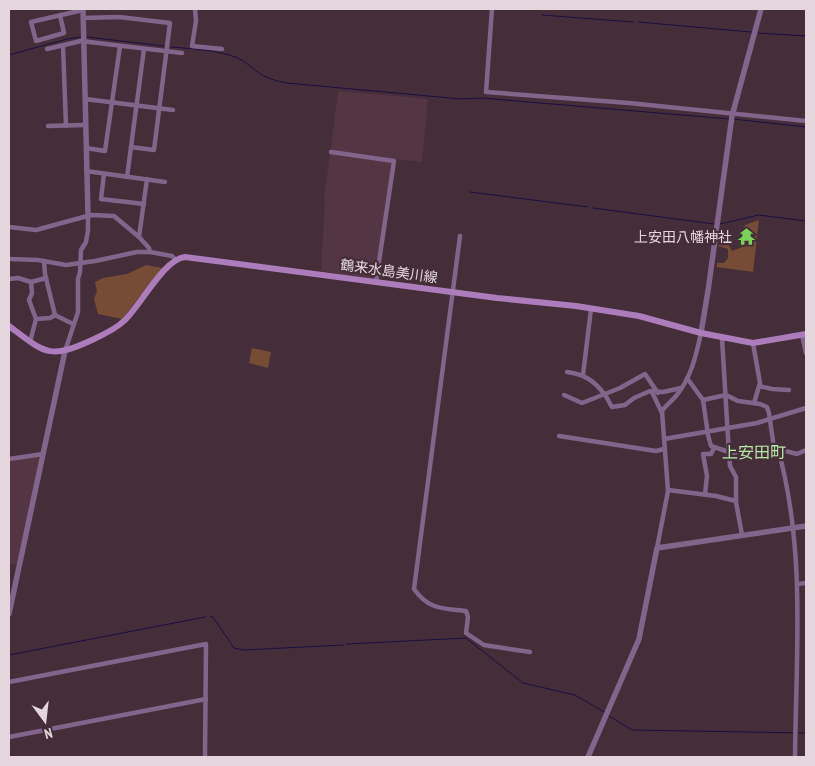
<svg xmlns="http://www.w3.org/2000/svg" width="815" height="766" viewBox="0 0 815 766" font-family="'PT Sans Narrow','Noto Sans JP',sans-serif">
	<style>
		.built { fill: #533543 }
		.green { fill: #764c36 }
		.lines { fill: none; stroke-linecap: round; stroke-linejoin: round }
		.stream { stroke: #1d0e43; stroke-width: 1 }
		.minor { stroke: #83648b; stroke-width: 4.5 }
		.tertiary { stroke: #83648b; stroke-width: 5.5 }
		.secondary { stroke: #ad7dbb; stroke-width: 6 }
		.labels { text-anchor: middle; stroke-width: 4.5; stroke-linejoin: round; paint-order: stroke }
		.poi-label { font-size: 14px; fill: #e5d6dd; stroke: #452e39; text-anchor: end }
		.street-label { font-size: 14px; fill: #e5d6dd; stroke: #452e39 }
		.quarter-label { font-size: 16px; fill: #b6e6a6; stroke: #452e39 }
	</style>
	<rect width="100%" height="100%" fill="#452e39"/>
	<g class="built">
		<polygon points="338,91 428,99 422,162 394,159 376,280 321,271 325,203 324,200"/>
		<polygon points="40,456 17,565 9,564 9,461"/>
	</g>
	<g class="green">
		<polygon points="759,220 753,272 717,267 717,263 724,263 728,258 728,249 718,246 720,243 728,244 732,251 753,243 755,236 750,228 744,228 745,225"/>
		<polygon points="146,265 162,268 122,319 98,314 94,299 97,291 95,282 103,278 127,274"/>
		<polygon points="252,348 271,352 268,368 249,363"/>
	</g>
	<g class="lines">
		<g class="stream">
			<polyline points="542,15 633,22"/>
			<polyline points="638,22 751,32"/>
			<polyline points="758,33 806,36"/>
			<polyline points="87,37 164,46"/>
			<path d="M 171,47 C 193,49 217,50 238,58 C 246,62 253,69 261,74 C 269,79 277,81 287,83 L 461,99 L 482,98 L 729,119"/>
			<polyline points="9,55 67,39 81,37"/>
			<polyline points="733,119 806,127"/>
			<polyline points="470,192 588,207"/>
			<polyline points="593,208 714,224"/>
			<polyline points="720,224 759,215 806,221"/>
			<polyline points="210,616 213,617 234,648 244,650 343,645"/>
			<polyline points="347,644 466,638 523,683 575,695 604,712"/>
			<polyline points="9,655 205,617"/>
			<polyline points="609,716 632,730 806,733"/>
		</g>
		<g class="minor">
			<polyline points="195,9 196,21 192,46 222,49"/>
			<polyline points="492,9 486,92 629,103 806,121"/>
			<polyline points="60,15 64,33 36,41 31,22 83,10"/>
			<polyline points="83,18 119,17 170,23 154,150 131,147"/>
			<polyline points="63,46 66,126"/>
			<polyline points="47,49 81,41 182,53"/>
			<polyline points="85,99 173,110"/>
			<polyline points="48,126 85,125"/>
			<polyline points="86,148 105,151 120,46"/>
			<polyline points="331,152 394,161 376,282"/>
			<polyline points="86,171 165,182"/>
			<polyline points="104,174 101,199 144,204"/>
			<polyline points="127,177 144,49"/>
			<polyline points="9,227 36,230 91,215 114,216 139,237 149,248 150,252"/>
			<path d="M 460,236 L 414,589 C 429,610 442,608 466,611 L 468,617 L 466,633 L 484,645 L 530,652"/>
			<polyline points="139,237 147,179"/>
			<polyline points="9,259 38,260 66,265 95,261 137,252 150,252 172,256 176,260"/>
			<polyline points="44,261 45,274 55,315 73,324"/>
			<polyline points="9,279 18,278 31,282 46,278"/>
			<polyline points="31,282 32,293 29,300 36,319"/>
			<polyline points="802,335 806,353"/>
			<polyline points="722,338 729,454 752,448 774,448"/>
			<polyline points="30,342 36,319 50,318 55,315"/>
			<polyline points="753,343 760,383 754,403"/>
			<polyline points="65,351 78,312 78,279 80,272 81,250 86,242 88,230 88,216"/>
			<path d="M 567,372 C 583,374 594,380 604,394 C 608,398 609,403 612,407 L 625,405 L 634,398 L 650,391 L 663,392 L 681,388"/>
			<polyline points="583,375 591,309"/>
			<polyline points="687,378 703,400 708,435 711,446 729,452"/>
			<polyline points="759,386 772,389 789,390"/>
			<polyline points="652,392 662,413"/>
			<polyline points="564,395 582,403 620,388 645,374 658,393"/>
			<path d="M 703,400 L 726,395 L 738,401 L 760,404 L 767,407 L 769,413 L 774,448 L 778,449 C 806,549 796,655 795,757"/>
			<polyline points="559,436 656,451 664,449"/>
			<polyline points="664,439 757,423 806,408"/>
			<polyline points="778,449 797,454 806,450"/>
			<polyline points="729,454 730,466 736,477 736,502 742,535"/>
			<polyline points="9,459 43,454"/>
			<polyline points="668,490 716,496 736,501"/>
			<polyline points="705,495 707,476 703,454 711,454 714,448"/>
			<path d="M 657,548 L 668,491 L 662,411 C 666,405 671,402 676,396 C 691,378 696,356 701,333"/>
			<polyline points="798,584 806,583"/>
			<polyline points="9,682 206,644 205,757"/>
			<polyline points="9,737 206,699"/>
		</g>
		<g class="tertiary">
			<polyline points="83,9 88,216"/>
			<polyline points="701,333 708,291 732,116 761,9"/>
			<polyline points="9,614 65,351"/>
			<polyline points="588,757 639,639 657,548 806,526"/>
		</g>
		<path class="secondary" d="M 9,326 C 45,353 49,360 92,340 C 103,335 116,329 125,320 C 141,305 164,259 185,257 L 497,298 L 576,306 L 639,316 L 701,333 L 753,343 L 806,334"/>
	</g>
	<defs>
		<symbol id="temple-bare" viewBox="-9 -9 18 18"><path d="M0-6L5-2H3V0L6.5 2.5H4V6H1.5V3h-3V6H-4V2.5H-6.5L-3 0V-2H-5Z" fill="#79d157" stroke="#452e39" stroke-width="2.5" paint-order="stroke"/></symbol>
	</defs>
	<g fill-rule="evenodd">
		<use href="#temple-bare" x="734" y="224" width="25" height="25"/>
	</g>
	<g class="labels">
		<g class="poi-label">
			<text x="732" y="242">上安田八幡神社</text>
		</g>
		<g class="street-label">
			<text transform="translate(389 271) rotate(8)" y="5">鶴来水島美川線</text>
		</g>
		<g class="quarter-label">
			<text x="754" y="458">上安田町</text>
		</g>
	</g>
	<rect width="815" height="766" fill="none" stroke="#e5d6dd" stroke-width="20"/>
	<g transform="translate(45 721) rotate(165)" stroke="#452e39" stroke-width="4" paint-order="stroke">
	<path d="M0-4L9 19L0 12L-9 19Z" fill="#e5d6dd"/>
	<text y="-8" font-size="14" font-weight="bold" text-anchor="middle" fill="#e5d6dd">N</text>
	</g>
</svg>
